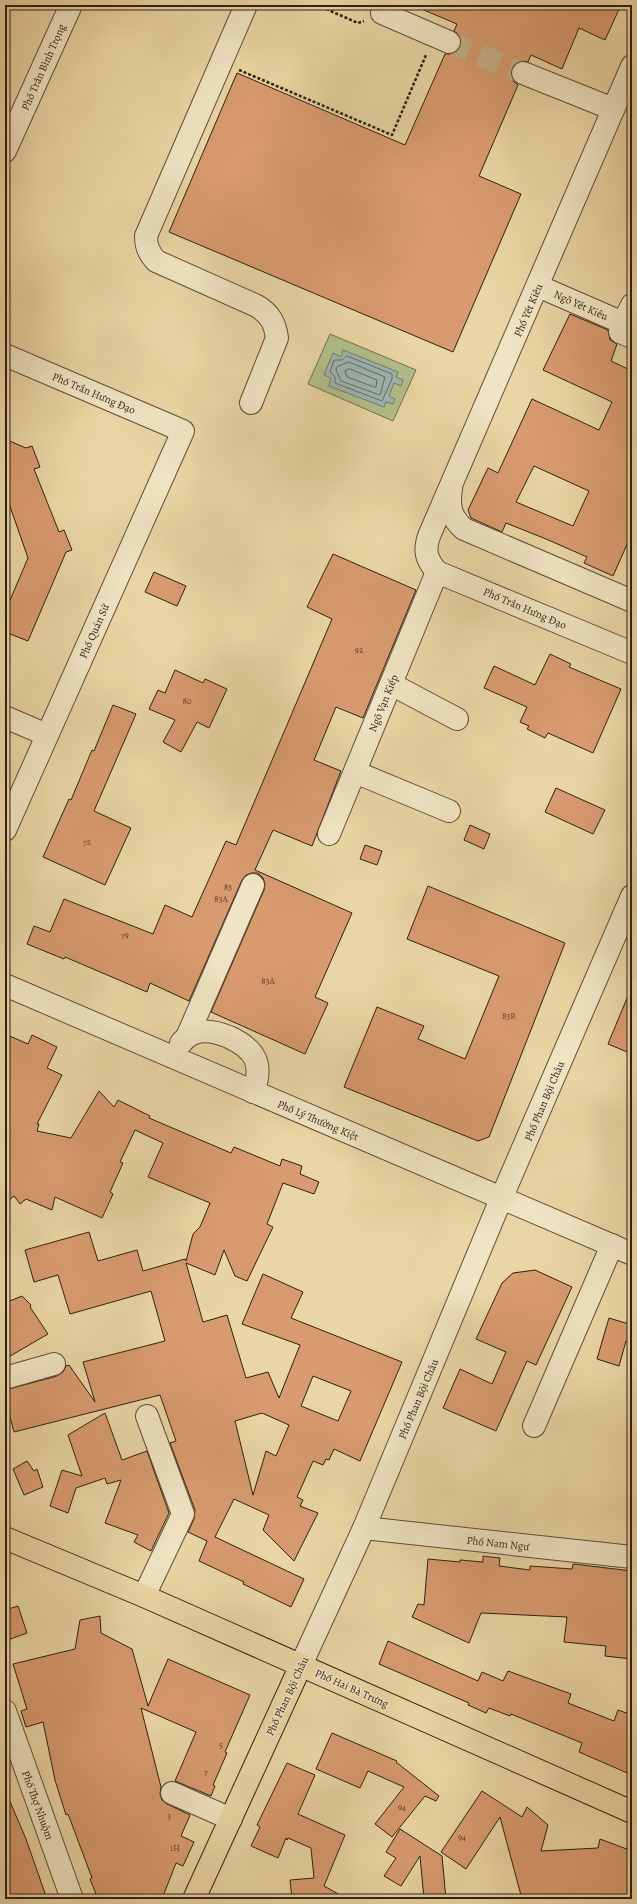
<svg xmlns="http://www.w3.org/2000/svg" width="637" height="1904" viewBox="0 0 637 1904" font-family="Alegreya,serif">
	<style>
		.green { fill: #b2bf89; stroke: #706f4e }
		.water { fill: #9eb6b3; stroke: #717a73 }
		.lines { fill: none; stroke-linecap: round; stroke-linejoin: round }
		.shore { stroke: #666a63; stroke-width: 1 }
		.building { fill: #d89b6f; stroke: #2e1f13; fill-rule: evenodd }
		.minor-tunnel { stroke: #c4b187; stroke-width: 22; stroke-dasharray: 22 11; stroke-linecap: butt }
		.minor-casing { stroke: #5d4d37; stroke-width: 24 }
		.major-casing { stroke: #2e1f13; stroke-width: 24 }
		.path { stroke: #2e1f13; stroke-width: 2.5; stroke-dasharray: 3 2; stroke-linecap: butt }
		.minor { stroke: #f1e4c4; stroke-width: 22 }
		.major { stroke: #ead6a4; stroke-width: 22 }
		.labels { text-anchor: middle; stroke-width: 3; stroke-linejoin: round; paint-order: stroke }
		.number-label { font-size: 9px; fill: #583e2a }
		.street-label { font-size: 11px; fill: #2e1f13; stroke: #f1e4c4 }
	</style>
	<rect width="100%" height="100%" fill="#ead6a4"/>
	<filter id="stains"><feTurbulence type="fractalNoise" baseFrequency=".005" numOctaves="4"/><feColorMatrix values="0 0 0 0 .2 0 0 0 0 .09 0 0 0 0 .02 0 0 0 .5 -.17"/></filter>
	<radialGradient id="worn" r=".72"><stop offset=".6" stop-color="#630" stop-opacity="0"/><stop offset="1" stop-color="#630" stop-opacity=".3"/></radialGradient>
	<polygon class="green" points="330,334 416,370 393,421 308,384"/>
	<polygon class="water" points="343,350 398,372 396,377 403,380 401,386 394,383 389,396 395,399 393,404 386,402 384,407 329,386 331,378 324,375 333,353 341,357"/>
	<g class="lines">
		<g class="shore">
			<polygon points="347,356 392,374 392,379 382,401 335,383 335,377 330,372 334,360 342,360"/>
			<polygon points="349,362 385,377 380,395 341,381 336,370 337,367"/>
			<polygon points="350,369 377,380 376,387 374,387 347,377 345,371"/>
		</g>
	</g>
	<g class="building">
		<polygon points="412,5 621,5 605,40 579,28 562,69 531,55 528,62 521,61 515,63 512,68 511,75 513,81 518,85 479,176 521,194 453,352 169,232 237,73 405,145 445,54 451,54 456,52 460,47 461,41 459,35 454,31 457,24"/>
		<path d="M 570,314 L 608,330 L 610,340 L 617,344 L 611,361 L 632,371 L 632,533 L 613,576 L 584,563 L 587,557 L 546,539 L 506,523 L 502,532 L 471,518 L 468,510 L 488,468 L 498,473 L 532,399 L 599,430 L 612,402 L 543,370 ZM 534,466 L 589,491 L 573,526 L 516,502 Z"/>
		<polygon points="5,439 26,448 32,446 40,467 34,469 59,532 64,530 72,550 66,552 28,641 5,632 5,612 28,558 5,492"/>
		<polygon points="333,554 416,590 363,718 336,707 314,760 341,771 312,846 273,830 255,870 352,913 315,997 328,1003 305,1054 211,1012 264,890 265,884 263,878 258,873 252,873 246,875 242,880 189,1001 150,983 147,992 65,957 64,959 27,944 34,926 50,932 64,899 153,934 165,905 192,917 226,841 236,845 332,619 307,607"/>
		<polygon points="154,572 186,586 177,606 145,592"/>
		<polygon points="550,654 571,664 569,667 621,689 593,753 548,733 545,738 527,729 529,726 520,722 527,707 484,688 494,666 535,685"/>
		<polygon points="175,670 203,683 205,679 227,689 209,728 197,722 181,752 163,742 175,720 149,709 158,690 165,693"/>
		<polygon points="113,705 136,714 94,811 131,828 105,885 43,857 69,799 71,800 92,750 94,751"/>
		<polygon points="556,788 605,810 593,834 545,812"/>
		<polygon points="470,825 490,834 484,849 464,840"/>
		<polygon points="365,845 382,851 377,865 360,859"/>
		<polygon points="428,886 565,943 489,1137 478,1141 344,1087 377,1007 424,1026 418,1039 465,1059 499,976 407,939"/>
		<polygon points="632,986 632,1054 608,1044"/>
		<path d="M 5,1034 L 28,1044 L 32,1035 L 57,1047 L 47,1068 L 62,1075 L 37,1124 L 39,1124 L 37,1131 L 71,1138 L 99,1091 L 114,1107 L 118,1100 L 150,1116 L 149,1118 L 231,1153 L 234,1147 L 280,1166 L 282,1159 L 302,1166 L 300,1174 L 319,1182 L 314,1194 L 283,1183 L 267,1224 L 273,1227 L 247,1281 L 235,1276 L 224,1250 L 215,1275 L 186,1263 L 203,1322 L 227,1315 L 246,1378 L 268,1372 L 279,1398 L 300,1345 L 242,1324 L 263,1274 L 303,1292 L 291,1318 L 402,1362 L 360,1461 L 334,1449 L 329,1460 L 326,1459 L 323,1465 L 313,1461 L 297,1497 L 303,1500 L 300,1506 L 318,1513 L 294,1561 L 263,1530 L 269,1515 L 234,1499 L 215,1537 L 304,1579 L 291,1607 L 243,1584 L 244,1582 L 199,1561 L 207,1541 L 188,1532 L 194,1519 L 195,1510 L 170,1443 L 176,1441 L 160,1395 L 14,1432 L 5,1398 L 5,1390 L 57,1376 L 63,1372 L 66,1366 L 69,1365 L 95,1402 L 83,1362 L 165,1341 L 151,1291 L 70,1314 L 58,1275 L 34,1282 L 25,1250 L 89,1232 L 98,1261 L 137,1250 L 143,1271 L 185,1259 L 186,1261 L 193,1234 L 200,1227 L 210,1203 L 148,1177 L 163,1143 L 135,1130 L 120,1162 L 123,1163 L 110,1192 L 113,1194 L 102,1218 L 55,1197 L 52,1210 L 26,1199 L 20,1204 L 14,1196 L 5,1203 ZM 313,1376 L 351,1391 L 338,1421 L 301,1406 ZM 262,1413 L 289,1425 L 276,1456 L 266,1451 L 253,1495 L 235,1421 Z"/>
		<polygon points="535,1270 572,1287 536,1365 527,1361 496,1431 443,1408 460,1369 492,1384 506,1352 476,1339 502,1283 513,1273"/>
		<polygon points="22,1296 31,1305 30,1307 48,1334 5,1359 5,1303"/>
		<polygon points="609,1318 632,1325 632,1343 626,1341 619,1366 597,1359"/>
		<polygon points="105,1413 122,1460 147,1451 169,1513 151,1551 134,1542 138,1535 105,1523 121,1480 107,1484 105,1478 76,1488 68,1513 50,1506 62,1470 82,1476 68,1435"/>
		<polygon points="27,1461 34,1471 37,1469 43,1487 24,1495 13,1469"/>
		<polygon points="483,1556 500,1558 499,1566 530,1570 530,1566 572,1569 573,1564 632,1571 632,1659 605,1656 606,1646 564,1642 567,1617 481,1613 469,1643 412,1617 418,1604 424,1605 428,1559 460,1562 460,1560 483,1562"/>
		<polygon points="18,1606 27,1633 5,1641 5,1610"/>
		<polygon points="100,1616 101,1633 132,1649 148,1706 168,1659 250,1695 225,1752 227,1753 213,1785 215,1786 211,1796 175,1781 196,1732 141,1708 161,1787 160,1794 162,1800 167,1804 190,1815 181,1836 194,1842 183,1866 176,1863 162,1899 98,1899 90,1879 92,1878 68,1814 66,1815 55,1780 43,1722 26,1727 21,1711 27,1709 13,1664 75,1649 80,1620"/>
		<polygon points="388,1641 478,1681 482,1672 503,1681 508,1671 571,1694 568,1703 614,1721 618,1710 632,1715 632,1775 579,1752 582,1743 511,1714 510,1716 489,1708 486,1713 468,1705 469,1703 379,1664"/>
		<polygon points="332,1733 397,1761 396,1762 439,1796 436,1801 425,1796 392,1837 375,1824 404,1787 368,1771 360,1788 316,1769"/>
		<polygon points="287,1763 315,1775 298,1814 345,1835 324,1886 347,1899 292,1899 290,1880 314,1878 311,1848 288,1838 287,1840 286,1838 278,1858 251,1846 260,1827 257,1825"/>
		<polygon points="5,1790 26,1839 47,1899 5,1899"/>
		<polygon points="482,1791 522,1817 527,1807 548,1825 541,1851 598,1848 600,1839 632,1851 631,1899 522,1899 500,1817 466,1869 441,1852"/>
		<polygon points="400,1829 442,1856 446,1899 424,1899 420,1856 401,1886 384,1876 396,1858 386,1852"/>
	</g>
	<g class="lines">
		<polyline class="minor-tunnel" points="449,42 523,73"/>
		<defs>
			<g id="minor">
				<path d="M 246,5 L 146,236 C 146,247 149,253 156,261 L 257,306 C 270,314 275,323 277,338 L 251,403"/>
				<polyline points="385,5 382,13 449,42"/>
				<path d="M 632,66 L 429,536 C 424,551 426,559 437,572 L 632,653"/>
				<polyline points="523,73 613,109"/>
				<polyline points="5,151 71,5"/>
				<polyline points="538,286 623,323 620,332 632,337"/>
				<polyline points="623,323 632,305"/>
				<polyline points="5,355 183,431 5,830"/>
				<path d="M 451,489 C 448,506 451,518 464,529 L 632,601"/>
				<polyline points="391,684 457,719"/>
				<polyline points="5,717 47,735"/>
				<polyline points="355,772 449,811"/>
				<polyline points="329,834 437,572"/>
				<polyline points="5,985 632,1254"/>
				<polyline points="187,1037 253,885"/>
				<path d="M 181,1043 C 194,1027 212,1030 229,1037 C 255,1049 264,1064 253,1092"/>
				<polyline points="5,1378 54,1364"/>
				<polyline points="534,1426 612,1245"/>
				<polyline points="364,1528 632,1557"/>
				<polyline points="144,1596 183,1514 147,1416"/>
				<polyline points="301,1665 364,1528 501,1199 632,896"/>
				<polyline points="5,1711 72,1899"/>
				<polyline points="172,1793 231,1819"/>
			</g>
			<g id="major">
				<polyline points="5,1538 144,1596 632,1812"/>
				<polyline points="194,1899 301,1665"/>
			</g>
		</defs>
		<use href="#minor" class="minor-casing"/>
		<use href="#major" class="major-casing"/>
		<g class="path">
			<polyline points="317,5 358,23 364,21"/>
			<polyline points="239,70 392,135 426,55"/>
		</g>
		<use href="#minor" class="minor"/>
		<use href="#major" class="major"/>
	</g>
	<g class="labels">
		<g class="number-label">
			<text x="359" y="653">92</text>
			<text x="187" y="704">80</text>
			<text x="87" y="845">72</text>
			<text x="228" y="890">83</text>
			<text x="221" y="902">83A</text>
			<text x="125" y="938">79</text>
			<text x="268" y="984">83A</text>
			<text x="509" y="1019">83B</text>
			<text x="221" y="1748">5</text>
			<text x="206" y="1775">7</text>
			<text x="402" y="1810">94</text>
			<text x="169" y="1819">3</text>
			<text x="462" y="1840">94</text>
			<text x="175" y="1851">1H</text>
		</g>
		<g class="street-label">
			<text transform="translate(43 67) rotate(-66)" y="4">Phố Trần Bình Trọng</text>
			<text transform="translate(581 305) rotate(24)" y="4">Ngõ Yết Kiêu</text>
			<text transform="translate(528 310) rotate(-67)" y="4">Phố Yết Kiêu</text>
			<text transform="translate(94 393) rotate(23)" y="4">Phố Trần Hưng Đạo</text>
			<text transform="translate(525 608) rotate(23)" y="4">Phố Trần Hưng Đạo</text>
			<text transform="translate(94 631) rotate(-66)" y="4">Phố Quán Sứ</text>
			<text transform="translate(383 703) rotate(-68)" y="4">Ngõ Vạn Kiếp</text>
			<text transform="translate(544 1101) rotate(-67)" y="4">Phố Phan Bội Châu</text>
			<text transform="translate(318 1120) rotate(23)" y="4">Phố Lý Thường Kiệt</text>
			<text transform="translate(418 1399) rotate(-67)" y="4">Phố Phan Bội Châu</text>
			<text transform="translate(498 1543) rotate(6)" y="4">Phố Nam Ngư</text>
			<text transform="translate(352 1688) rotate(24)" y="4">Phố Hai Bà Trưng</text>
			<text transform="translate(287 1696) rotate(-65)" y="4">Phố Phan Bội Châu</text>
			<text transform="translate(38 1805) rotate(70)" y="4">Phố Thợ Nhuộm</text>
		</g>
	</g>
	<rect width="637" height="1904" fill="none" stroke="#ead6a4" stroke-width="20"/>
	<rect x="6" y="6" width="625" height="1892" fill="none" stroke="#2e1f13" stroke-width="2"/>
	<rect x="10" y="10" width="617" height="1884" fill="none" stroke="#2e1f13"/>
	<rect width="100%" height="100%" filter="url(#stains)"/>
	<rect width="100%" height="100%" fill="url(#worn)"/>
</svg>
